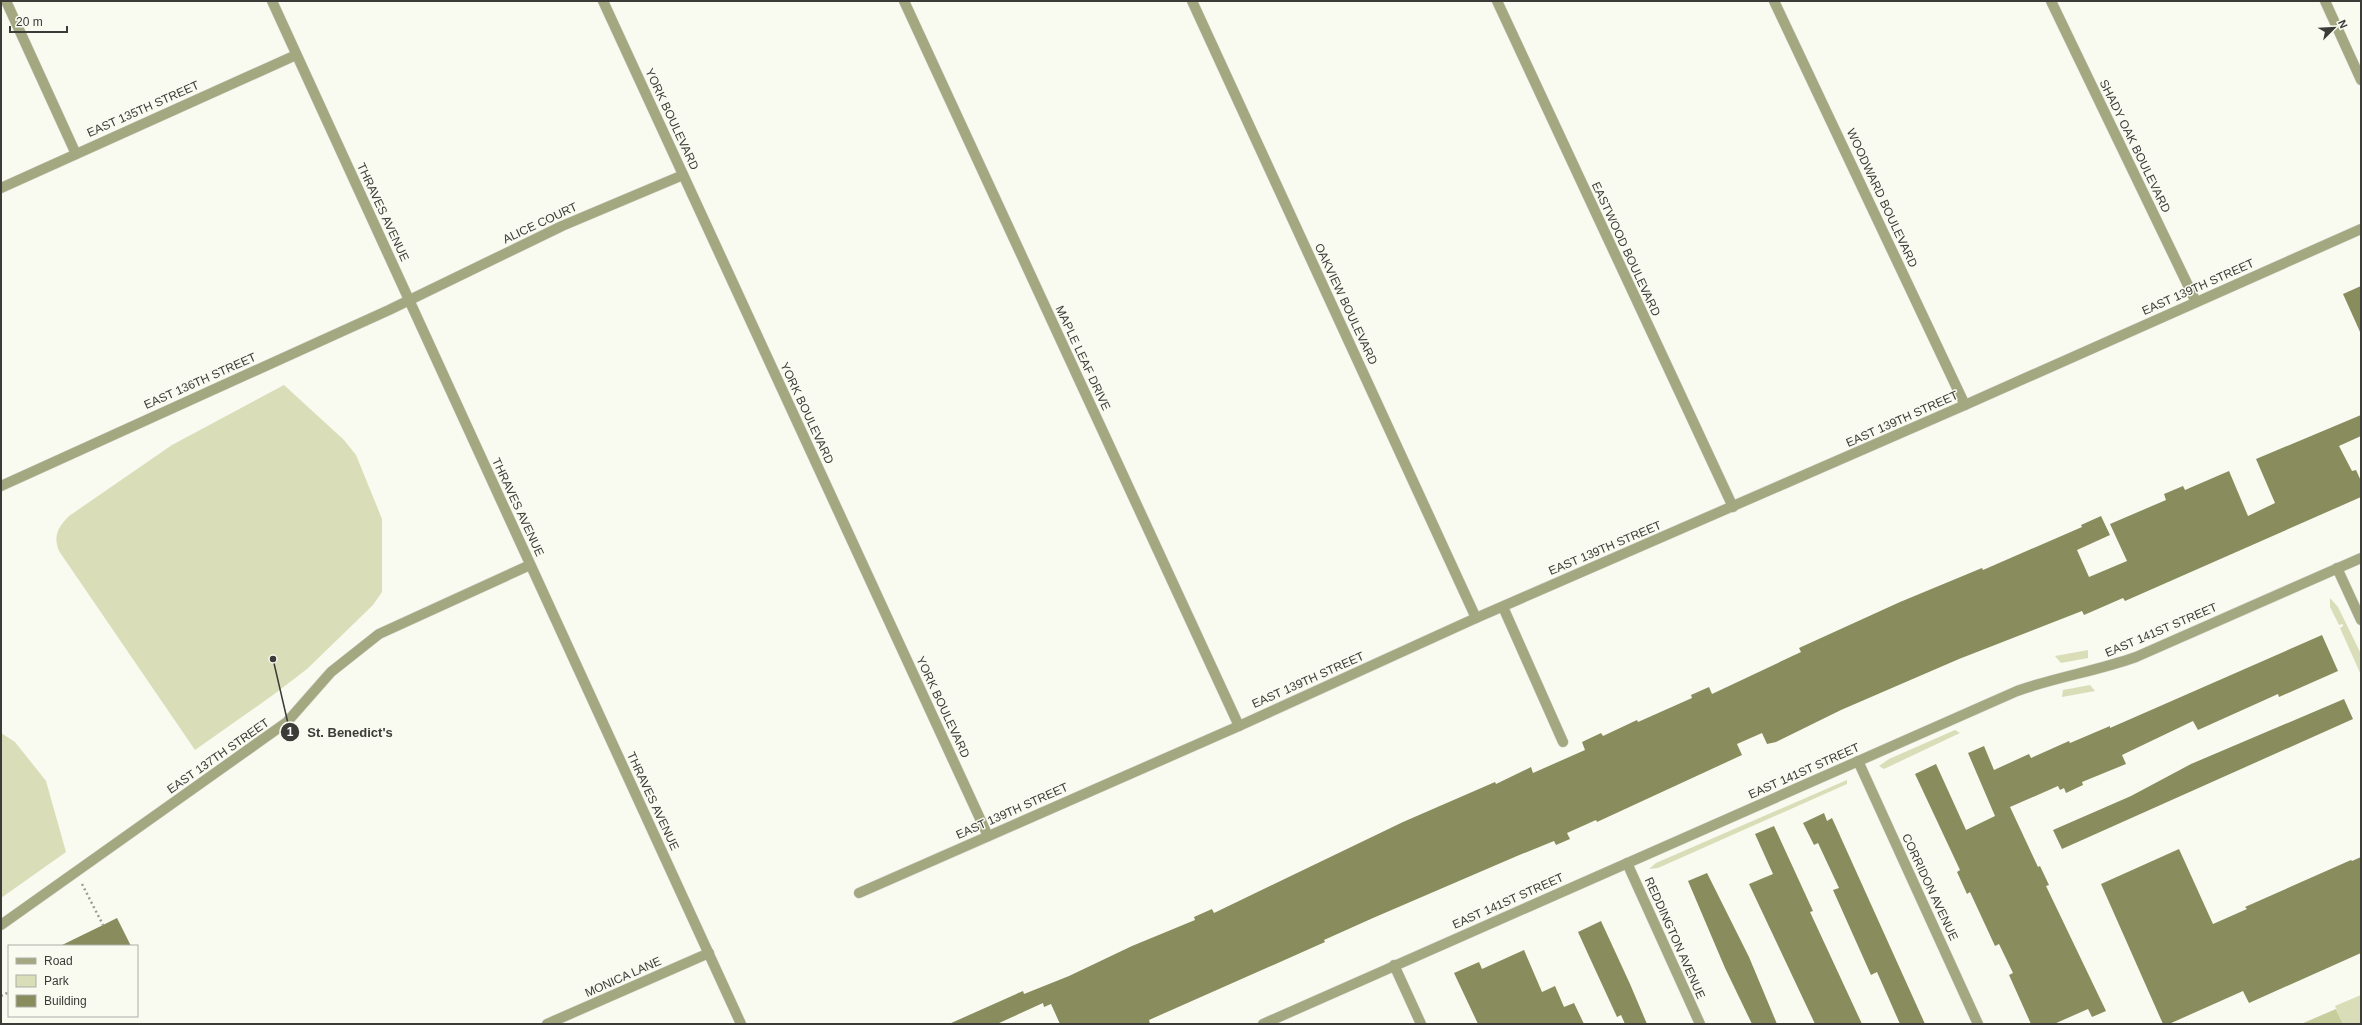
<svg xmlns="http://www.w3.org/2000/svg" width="2362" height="1025" viewBox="0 0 2362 1025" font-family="Arial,sans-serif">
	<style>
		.green { fill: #dadeb8 }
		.forest { fill: #c8cd9c }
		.building { fill: #898d5e }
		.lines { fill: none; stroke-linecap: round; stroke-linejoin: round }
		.minor-casing { stroke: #d3d4cb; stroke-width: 11 }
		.path { stroke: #9c9c95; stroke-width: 2.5; stroke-dasharray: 2 3; stroke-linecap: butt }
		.minor { stroke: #a4a880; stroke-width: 10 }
		.labels { text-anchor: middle; stroke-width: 3; stroke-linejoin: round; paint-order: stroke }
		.street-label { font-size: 12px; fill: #3b3b37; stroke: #f9faf0 }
		.leader { fill: none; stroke: #3b3b37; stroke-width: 1.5 }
		.callout-dot { fill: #3b3b37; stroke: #f9faf0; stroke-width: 1.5 }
		.mark-label { font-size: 12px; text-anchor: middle; font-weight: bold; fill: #fff }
		.callout-label { font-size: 13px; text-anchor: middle; font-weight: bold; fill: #3b3b37; stroke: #f9faf0; stroke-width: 3; stroke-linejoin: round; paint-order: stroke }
	</style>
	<rect width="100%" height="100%" fill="#f9faf0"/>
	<g class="green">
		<path d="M 284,385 L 344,440 L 356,455 L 382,519 L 382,592 L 373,605 L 307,669 L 273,695 L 195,750 L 59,551 C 53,536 58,527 69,516 L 172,445 Z"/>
		<polygon points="2330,598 2338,607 2361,654 2361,675 2340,628 2343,626 2343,624 2339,625 2330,607"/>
		<polygon points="2088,650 2088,658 2061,663 2055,656"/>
		<polygon points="2090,685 2095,691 2062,697 2063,690"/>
		<polygon points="1955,730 1960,733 1884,769 1879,766 1889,759"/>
		<polygon points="1,733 15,742 46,781 66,852 1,898"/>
		<polygon points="1847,780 1847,784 1658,868 1649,869 1656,863"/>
		<polygon points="2361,995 2361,1023 2343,1024 2335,1006"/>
	</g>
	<polygon class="forest" points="2336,1009 2343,1024 2301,1024"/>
	<g class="building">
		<polygon points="2361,286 2361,334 2343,294"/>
		<polygon points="2361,415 2361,436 2339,446 2352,471 2356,470 2361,481 2361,497 2125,601 2123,598 2084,615 2082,611 1959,659 1841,710 1776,742 1767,744 1762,733 1737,744 1742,755 1597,822 1596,820 1567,833 1570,839 1556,845 1554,841 1517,856 1373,918 1324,940 1325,942 1149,1020 1150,1024 1060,1024 1051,1004 1044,1007 1043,1003 997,1024 949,1024 1023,991 1024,994 1069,976 1132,946 1195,920 1194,917 1212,909 1214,913 1403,822 1495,782 1496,784 1531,767 1533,773 1585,750 1582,742 1601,733 1603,736 1637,720 1638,722 1692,698 1691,695 1709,687 1712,694 1801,652 1799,648 1900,602 1982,568 1983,570 2082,527 2081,525 2101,516 2110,535 2077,550 2089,577 2127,561 2110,524 2166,500 2164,494 2183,486 2185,490 2229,471 2248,516 2275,503 2256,459"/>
		<polygon points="2322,635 2338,671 2279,697 2278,694 2198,730 2193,721 2122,755 2126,764 2082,782 2083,785 2066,793 2064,788 2060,790 2058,786 2010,807 2038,867 2040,866 2049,885 2046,886 2106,1011 2092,1017 2088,1009 2054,1024 2031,1024 2009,975 2013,973 1999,944 1995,946 1970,892 1967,894 1957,872 1960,870 1915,774 1936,764 1966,830 1995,816 1968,753 1984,746 1994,770 2029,754 2031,758 2069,741 2070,743 2110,726 2110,728"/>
		<polygon points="2344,699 2353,719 2062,849 2053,830 2131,796 2191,764"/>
		<polygon points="1824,813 1827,821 1832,818 1925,1024 1900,1024 1877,972 1871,975 1833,890 1839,888 1818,843 1814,845 1803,823"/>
		<polygon points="1774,826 1813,911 1810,912 1862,1024 1815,1024 1757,901 1749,884 1773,874 1755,834"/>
		<polygon points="2179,849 2213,924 2247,909 2245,907 2351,860 2352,861 2361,857 2361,953 2249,1003 2243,991 2169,1024 2163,1024 2101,884"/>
		<polygon points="1707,873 1749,957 1777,1024 1752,1024 1725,968 1688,881"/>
		<polygon points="117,918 131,946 60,946 103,925"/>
		<polygon points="1601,921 1630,984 1647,1024 1625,1024 1621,1015 1617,1017 1588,954 1578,932"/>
		<polygon points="1524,950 1542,992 1555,986 1564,1007 1574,1003 1584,1024 1478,1024 1454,973 1479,962 1482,969"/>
	</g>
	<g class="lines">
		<defs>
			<g id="minor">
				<polyline points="6,1 76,154"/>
				<polyline points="272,1 741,1024"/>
				<polyline points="603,1 988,836"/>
				<polyline points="904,1 1239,726"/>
				<polyline points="1192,1 1476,618"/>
				<polyline points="1497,1 1733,507"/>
				<polyline points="1774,1 1965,405"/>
				<polyline points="2051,1 2196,302"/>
				<polyline points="2325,1 2361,80"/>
				<polyline points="1,188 296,55"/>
				<polyline points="1,486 389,310 562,226 683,175"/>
				<polyline points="2337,568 2361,620"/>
				<polyline points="1503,607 1563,742"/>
				<polyline points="1858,761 1978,1024"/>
				<polyline points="1627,863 1700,1024"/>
				<polyline points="859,893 1239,726 1476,618 1965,405 2361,229"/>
				<polyline points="1,925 287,722 331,672 379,634 530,565"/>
				<polyline points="1394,965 1421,1024"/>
				<polyline points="547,1024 709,953"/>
				<path d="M 1263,1024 L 2017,691 C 2056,677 2097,671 2136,657 L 2361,558"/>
			</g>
		</defs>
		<use href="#minor" class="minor-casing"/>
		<g class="path">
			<polyline points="82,884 103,925"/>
			<polyline points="1,996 9,992"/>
		</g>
		<use href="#minor" class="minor"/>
	</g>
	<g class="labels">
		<g class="street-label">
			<text transform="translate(143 109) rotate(-24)" y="4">EAST 135TH STREET</text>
			<text transform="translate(672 119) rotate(65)" y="4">YORK BOULEVARD</text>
			<text transform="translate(2135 146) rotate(64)" y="4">SHADY OAK BOULEVARD</text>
			<text transform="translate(1882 198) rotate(65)" y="4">WOODWARD BOULEVARD</text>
			<text transform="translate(383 212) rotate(65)" y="4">THRAVES AVENUE</text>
			<text transform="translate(540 223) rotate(-25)" y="4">ALICE COURT</text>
			<text transform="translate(1626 249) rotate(65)" y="4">EASTWOOD BOULEVARD</text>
			<text transform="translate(2198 287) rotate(-24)" y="4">EAST 139TH STREET</text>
			<text transform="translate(1346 304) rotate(65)" y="4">OAKVIEW BOULEVARD</text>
			<text transform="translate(1083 358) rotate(65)" y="4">MAPLE LEAF DRIVE</text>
			<text transform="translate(200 381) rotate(-24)" y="4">EAST 136TH STREET</text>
			<text transform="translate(807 413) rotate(65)" y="4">YORK BOULEVARD</text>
			<text transform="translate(1902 419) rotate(-24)" y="4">EAST 139TH STREET</text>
			<text transform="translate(518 507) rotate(65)" y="4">THRAVES AVENUE</text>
			<text transform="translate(1605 548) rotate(-23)" y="4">EAST 139TH STREET</text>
			<text transform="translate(2161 630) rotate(-23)" y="4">EAST 141ST STREET</text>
			<text transform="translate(1308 680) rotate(-24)" y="4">EAST 139TH STREET</text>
			<text transform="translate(943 707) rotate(65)" y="4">YORK BOULEVARD</text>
			<text transform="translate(218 756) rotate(-35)" y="4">EAST 137TH STREET</text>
			<text transform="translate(1804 771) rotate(-24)" y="4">EAST 141ST STREET</text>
			<text transform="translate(653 801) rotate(65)" y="4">THRAVES AVENUE</text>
			<text transform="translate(1012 811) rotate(-24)" y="4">EAST 139TH STREET</text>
			<text transform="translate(1930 887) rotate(65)" y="4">CORRIDON AVENUE</text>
			<text transform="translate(1508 901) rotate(-24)" y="4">EAST 141ST STREET</text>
			<text transform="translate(1675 938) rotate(66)" y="4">REDDINGTON AVENUE</text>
			<text transform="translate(623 977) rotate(-24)" y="4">MONICA LANE</text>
		</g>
	</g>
	<path class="leader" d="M273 659L290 732"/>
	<g class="callout-dot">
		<circle cx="273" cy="659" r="4"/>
		<circle cx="290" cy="732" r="10"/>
	</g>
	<g class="mark-label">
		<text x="290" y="736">1</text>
	</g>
	<g class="callout-label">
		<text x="350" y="737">St. Benedict's</text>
	</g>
	<rect width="2362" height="1025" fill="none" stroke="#3b3b37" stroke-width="4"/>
	<rect x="8" y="945" width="130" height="72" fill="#f9faf0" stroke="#adaea6"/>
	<rect x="16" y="958" width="20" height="6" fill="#a4a880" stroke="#adaea6"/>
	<text x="44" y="965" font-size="12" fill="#3b3b37">Road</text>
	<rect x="16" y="975" width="20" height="12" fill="#dadeb8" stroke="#adaea6"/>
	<text x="44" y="985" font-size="12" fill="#3b3b37">Park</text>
	<rect x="16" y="995" width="20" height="12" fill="#898d5e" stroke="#adaea6"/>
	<text x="44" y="1005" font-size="12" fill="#3b3b37">Building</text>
	<g transform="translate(2334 28) rotate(66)" stroke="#f9faf0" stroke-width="3" paint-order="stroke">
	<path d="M0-3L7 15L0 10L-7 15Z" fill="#3b3b37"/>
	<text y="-6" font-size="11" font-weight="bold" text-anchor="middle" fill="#3b3b37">N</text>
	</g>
	<path d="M10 26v6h57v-6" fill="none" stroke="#3b3b37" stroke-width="2"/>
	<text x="16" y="26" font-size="12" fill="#3b3b37" stroke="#f9faf0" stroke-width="3" paint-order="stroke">20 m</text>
</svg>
